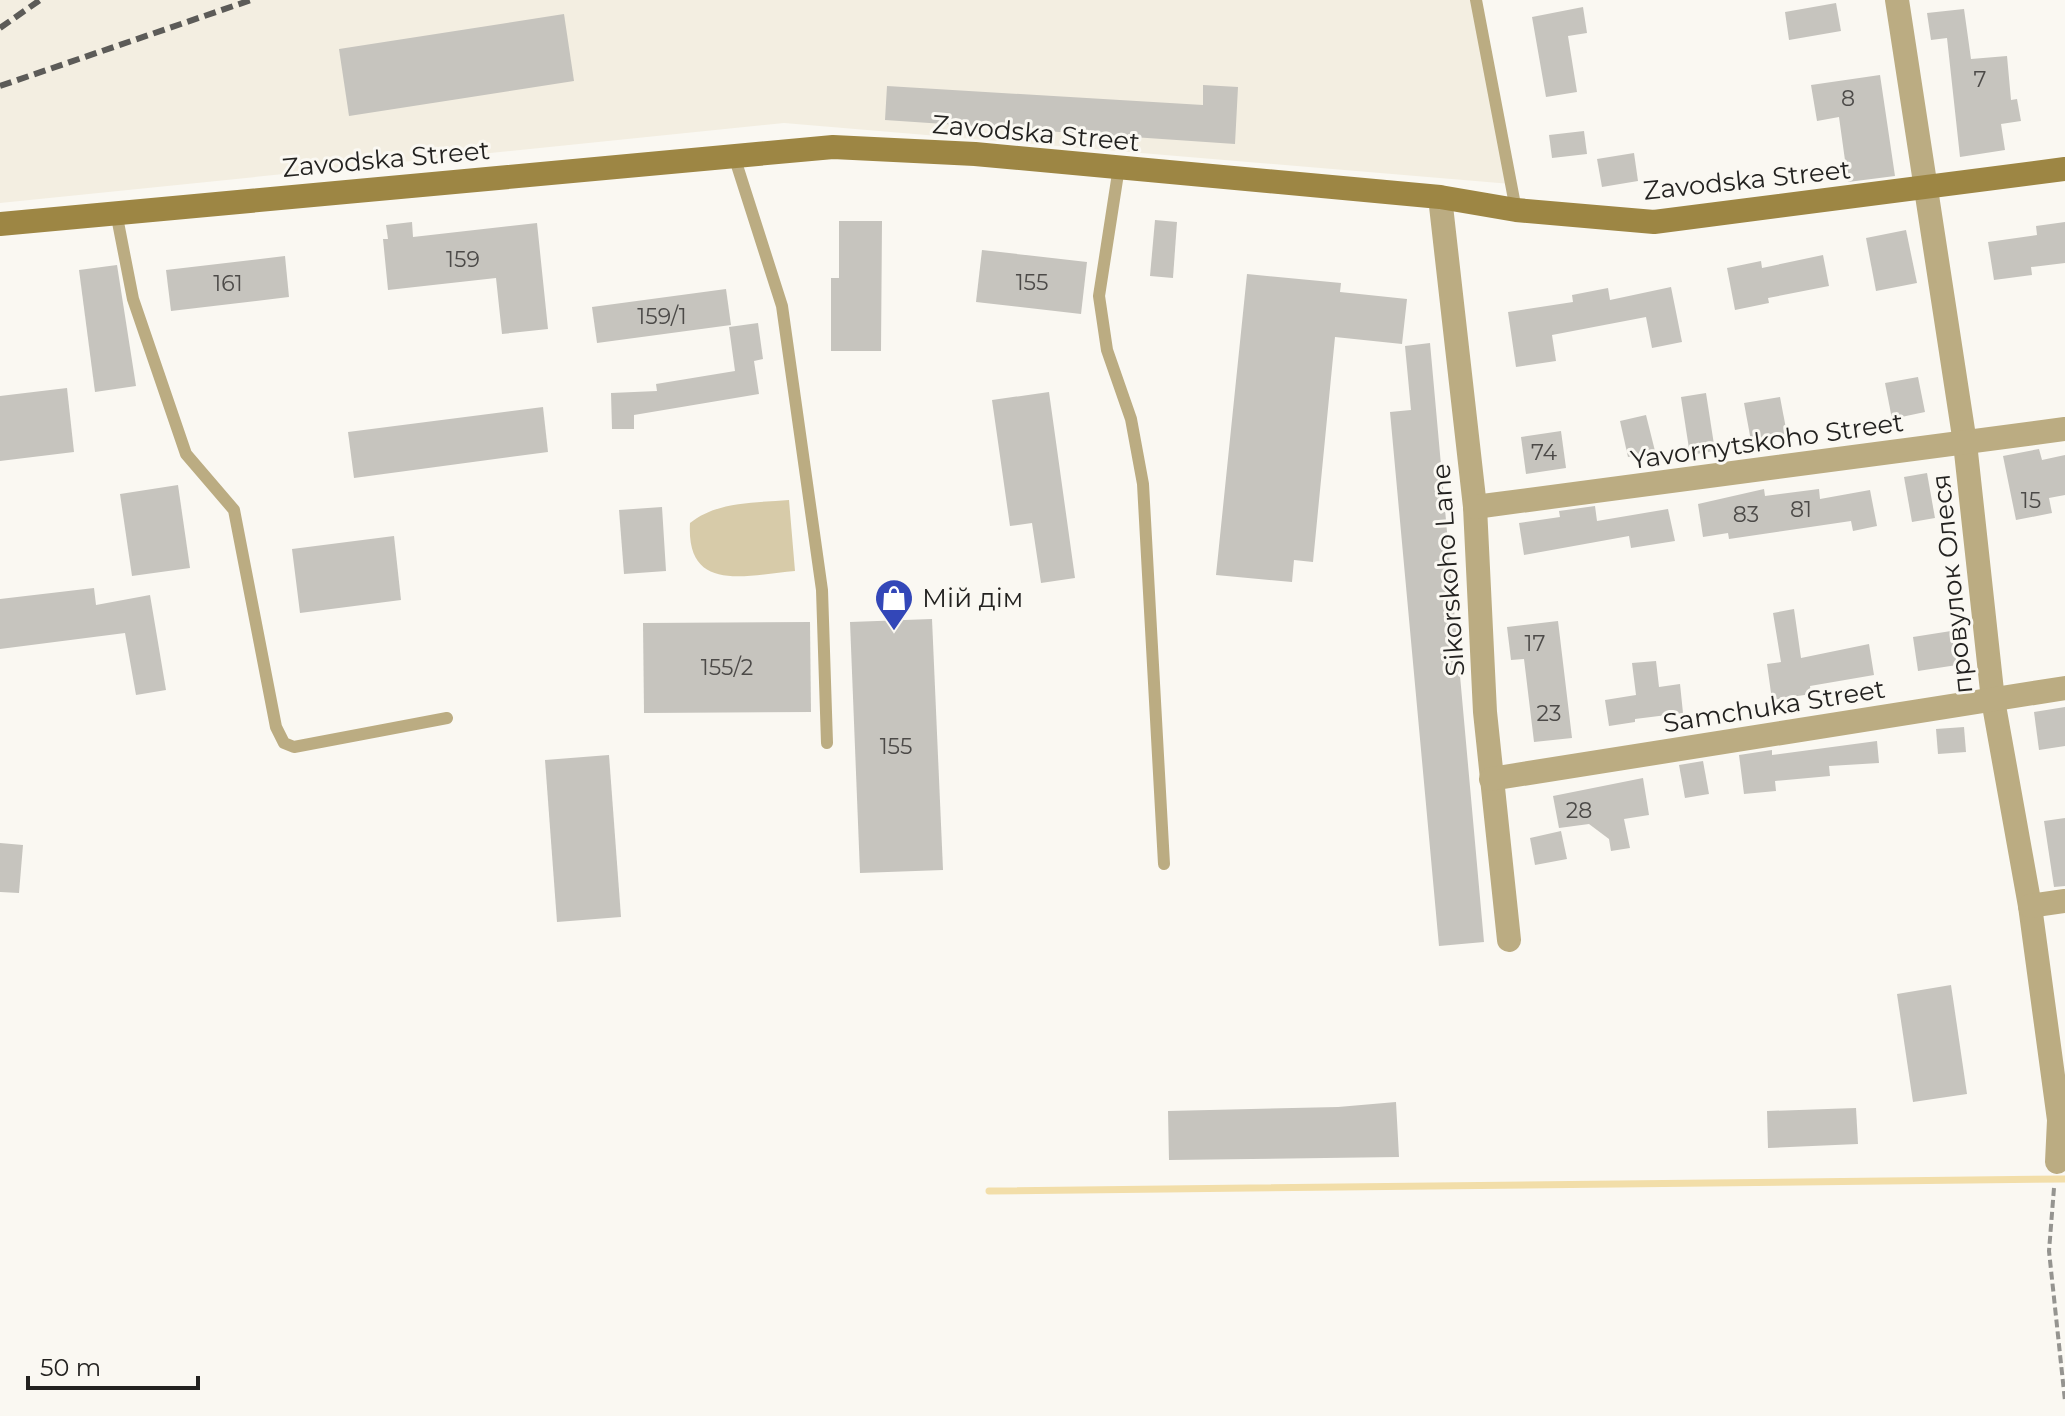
<svg xmlns="http://www.w3.org/2000/svg" width="2065" height="1416" viewBox="0 0 2065 1416" font-family="Montserrat,sans-serif">
	<style>
		.built { fill: #f3eee1 }
		.green { fill: #d7cba9 }
		.lines { fill: none; stroke-linecap: round; stroke-linejoin: round }
		.stream { stroke: #f2dea9; stroke-width: 7 }
		.building { fill: #c6c4be }
		.path { stroke: #959490; stroke-width: 4; stroke-dasharray: 8 4; stroke-linecap: butt }
		.lane { stroke: #bbac82; stroke-width: 12 }
		.street { stroke: #bbac82; stroke-width: 24 }
		.secondary { stroke: #9d8644; stroke-width: 24 }
		.rail { stroke: #5c5b58; stroke-width: 6; stroke-dasharray: 12 6; stroke-linecap: butt }
		.labels { text-anchor: middle; stroke-width: 6; stroke-linejoin: round; paint-order: stroke }
		.number-label { font-size: 22px; fill: #4c4a48 }
		.street-label { font-size: 26px; fill: #232220; stroke: #faf8f2 }
		.poi-label { font-size: 26px; fill: #232220; stroke: #faf8f2; text-anchor: start }
	</style>
	<rect width="100%" height="100%" fill="#faf8f2"/>
	<polygon class="built" points="0,0 1476,0 1511,184 784,123 0,203"/>
	<path class="green" d="M 789,500 L 795,571 C 746,575 686,594 690,523 C 718,501 754,503 789,500 Z"/>
	<g class="lines">
		<polyline class="stream" points="989,1191 2065,1179"/>
	</g>
	<g class="building">
		<polygon points="1836,3 1841,31 1789,40 1785,12"/>
		<polygon points="1583,7 1587,33 1568,36 1577,92 1546,97 1532,17"/>
		<polygon points="1964,9 1971,59 2007,56 2011,100 2017,99 2021,121 2001,124 2005,150 1960,157 1947,38 1931,40 1927,13"/>
		<polygon points="564,14 574,81 349,116 339,49"/>
		<polygon points="1880,75 1895,176 1848,182 1839,117 1817,121 1811,85"/>
		<polygon points="1203,85 1238,87 1235,144 885,120 887,86 1203,105"/>
		<polygon points="1584,131 1587,154 1552,158 1549,135"/>
		<polygon points="1634,153 1638,181 1602,187 1597,159"/>
		<polygon points="1155,220 1177,222 1173,278 1150,276"/>
		<polygon points="839,221 882,221 881,351 831,351 831,278 839,278"/>
		<polygon points="412,222 413,237 537,223 548,329 502,334 496,278 388,290 383,239 388,239 386,225"/>
		<polygon points="2065,222 2065,263 2031,267 2032,275 1994,280 1988,242 2037,235 2036,226"/>
		<polygon points="1906,230 1917,283 1876,291 1866,238"/>
		<polygon points="982,250 1087,262 1081,314 976,302"/>
		<polygon points="1823,255 1829,286 1768,298 1769,303 1735,310 1727,268 1761,261 1762,268"/>
		<polygon points="285,256 289,297 171,311 166,270"/>
		<polygon points="117,265 136,386 95,392 79,270"/>
		<polygon points="1247,274 1341,283 1340,292 1407,299 1402,344 1335,337 1313,562 1294,560 1292,582 1216,575"/>
		<polygon points="1671,287 1682,342 1652,348 1646,317 1552,335 1556,361 1516,367 1508,312 1573,302 1572,295 1608,288 1610,300"/>
		<polygon points="726,289 731,325 597,343 592,307"/>
		<polygon points="758,323 763,359 754,361 759,394 634,415 634,429 612,429 611,393 657,391 656,384 735,371 729,327"/>
		<polygon points="1430,343 1484,942 1439,946 1390,412 1411,410 1405,346"/>
		<polygon points="1918,377 1925,412 1892,419 1885,383"/>
		<polygon points="67,388 74,452 0,461 0,396"/>
		<polygon points="1049,392 1075,578 1041,583 1032,523 1010,526 992,400"/>
		<polygon points="1706,393 1715,451 1690,455 1681,397"/>
		<polygon points="1780,397 1787,434 1751,441 1744,403"/>
		<polygon points="543,407 548,452 354,478 348,432"/>
		<polygon points="1646,415 1655,451 1628,457 1620,421"/>
		<polygon points="1561,431 1566,468 1526,474 1521,437"/>
		<polygon points="2039,449 2042,460 2065,455 2065,495 2049,498 2052,513 2016,520 2003,456"/>
		<polygon points="1927,473 1935,518 1912,522 1904,477"/>
		<polygon points="178,485 190,568 132,576 120,494"/>
		<polygon points="1764,489 1765,496 1819,489 1820,499 1870,490 1877,526 1853,531 1851,521 1729,539 1728,533 1703,537 1698,504"/>
		<polygon points="1595,506 1597,521 1668,509 1675,541 1631,548 1629,536 1524,555 1519,523 1560,517 1559,511"/>
		<polygon points="662,507 666,571 624,574 619,510"/>
		<polygon points="394,536 401,600 300,613 292,549"/>
		<polygon points="94,588 96,605 150,595 166,690 136,695 125,633 0,649 0,599"/>
		<polygon points="1794,609 1801,658 1869,644 1874,675 1810,686 1811,694 1772,700 1767,664 1781,662 1773,613"/>
		<polygon points="932,619 943,870 860,873 850,622"/>
		<polygon points="1558,621 1572,738 1534,742 1524,659 1511,660 1507,627"/>
		<polygon points="810,622 811,712 644,713 643,623"/>
		<polygon points="1951,631 1957,665 1918,671 1913,637"/>
		<polygon points="1656,661 1659,687 1680,684 1683,713 1635,719 1635,722 1609,726 1605,700 1636,695 1632,663"/>
		<polygon points="2065,707 2065,746 2039,750 2034,712"/>
		<polygon points="1964,727 1966,752 1938,754 1936,729"/>
		<polygon points="1877,741 1879,763 1829,766 1830,776 1775,781 1776,791 1744,794 1739,755 1772,750 1772,755"/>
		<polygon points="609,755 621,917 557,922 545,760"/>
		<polygon points="1703,761 1709,794 1685,798 1679,765"/>
		<polygon points="1643,778 1649,815 1624,819 1630,848 1611,851 1609,839 1589,824 1559,828 1553,796"/>
		<polygon points="2065,818 2065,886 2054,887 2044,821"/>
		<polygon points="1561,831 1567,859 1535,865 1530,838"/>
		<polygon points="0,843 23,845 19,893 0,892"/>
		<polygon points="1951,985 1967,1094 1913,1102 1897,994"/>
		<polygon points="1396,1102 1399,1157 1169,1160 1168,1111 1338,1107"/>
		<polygon points="1856,1108 1858,1144 1768,1148 1767,1111"/>
	</g>
	<g class="lines">
		<polyline class="path" points="2054,1188 2049,1251 2065,1401"/>
		<g class="lane">
			<polyline points="1476,0 1516,210"/>
			<polyline points="734,156 782,306 822,590 827,743"/>
			<polyline points="1119,167 1099,296 1107,350 1131,419 1143,484 1164,864"/>
			<polyline points="116,212 133,299 186,454 234,510 276,727 284,743 294,747 447,718"/>
		</g>
		<g class="street">
			<polyline points="1897,0 1965,443 1993,700 2030,906 2059,1120 2057,1162"/>
			<polyline points="1440,197 1475,507 1485,712 1509,940"/>
			<polyline points="1475,507 2065,429"/>
			<polyline points="1491,779 2065,688"/>
			<polyline points="2030,906 2065,901"/>
		</g>
		<polyline class="secondary" points="0,224 833,147 975,154 1440,197 1516,210 1654,222 2065,169"/>
		<g class="rail">
			<polyline points="0,28 40,0"/>
			<polyline points="0,86 251,0"/>
		</g>
	</g>
	<defs>
		<symbol id="shop-pin" viewBox="-11 -11 22 30"><path d="M0 17L-7.5 6A9.5 9.5 0 1 1 7.5 6Z" fill="#3347b8" stroke="#faf8f2"/><path d="M-5-2.5h2.3a2.7 3.5 0 0 1 5.4 0H5L5.5 6h-11ZM-1.5-2.5h3a1.5 2.3 0 0 0-3 0Z" fill="#fff"/></symbol>
	</defs>
	<g fill-rule="evenodd">
		<use href="#shop-pin" x="872" y="576" width="44" height="60"/>
	</g>
	<g class="labels">
		<g class="number-label">
			<text x="1980" y="87">7</text>
			<text x="1848" y="106">8</text>
			<text x="463" y="267">159</text>
			<text x="1032" y="290">155</text>
			<text x="228" y="291">161</text>
			<text x="662" y="324">159/1</text>
			<text x="1544" y="460">74</text>
			<text x="2031" y="508">15</text>
			<text x="1801" y="517">81</text>
			<text x="1746" y="522">83</text>
			<text x="1535" y="651">17</text>
			<text x="727" y="675">155/2</text>
			<text x="1549" y="721">23</text>
			<text x="896" y="754">155</text>
			<text x="1579" y="818">28</text>
		</g>
		<g class="street-label">
			<text transform="translate(1036 133) rotate(5)" y="9">Zavodska Street</text>
			<text transform="translate(386 159) rotate(-5)" y="9">Zavodska Street</text>
			<text transform="translate(1747 180) rotate(-6)" y="9">Zavodska Street</text>
			<text transform="translate(1767 441) rotate(-8)" y="9">Yavornytskoho Street</text>
			<text transform="translate(1448 570) rotate(-94)" y="9">Sikorskoho Lane</text>
			<text transform="translate(1952 584) rotate(-96)" y="9">провулок Олеся</text>
			<text transform="translate(1774 706) rotate(-9)" y="9">Samchuka Street</text>
		</g>
		<g class="poi-label">
			<text x="922" y="607">Мій дім</text>
		</g>
	</g>
	<path d="M28 1376v12h170v-12" fill="none" stroke="#232220" stroke-width="4"/>
	<text x="40" y="1376" font-size="24" fill="#232220" stroke="#faf8f2" stroke-width="6" paint-order="stroke">50 m</text>
</svg>
